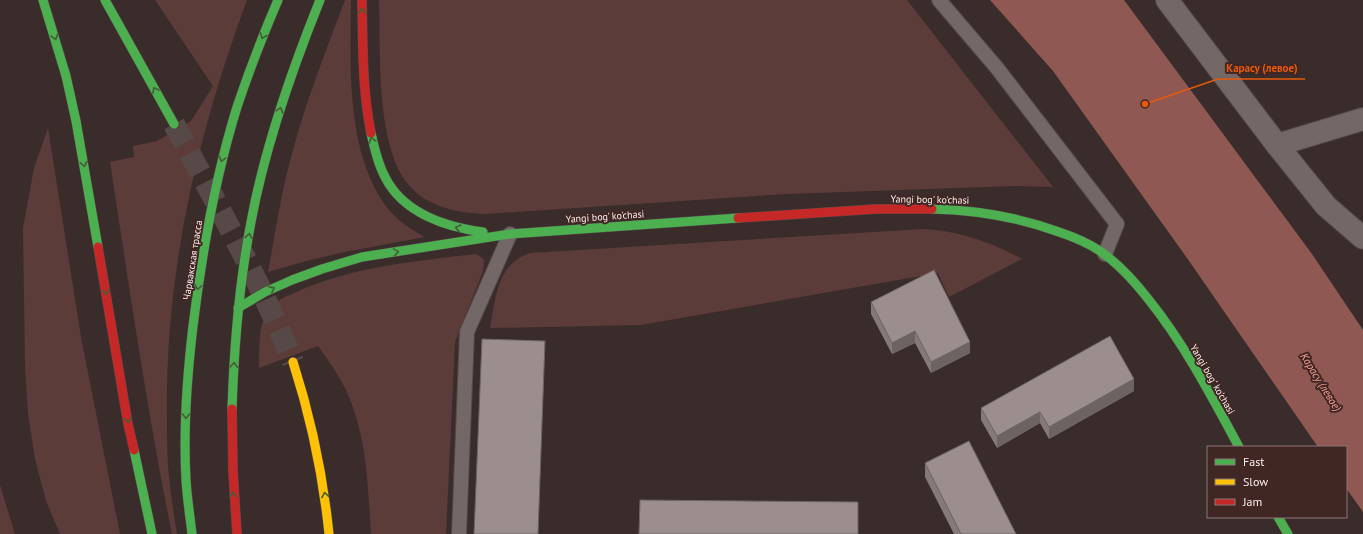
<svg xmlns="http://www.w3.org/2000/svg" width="1363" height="534" viewBox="0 0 1363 534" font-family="'PT Sans',sans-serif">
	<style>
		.green { fill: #5c3c39 }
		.water { fill: #905852 }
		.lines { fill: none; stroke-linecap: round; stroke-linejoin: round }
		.primary-tunnel { stroke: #574947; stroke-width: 22; stroke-dasharray: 22 11; stroke-linecap: butt }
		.lane-casing { stroke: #554947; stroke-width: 16 }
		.street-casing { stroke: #554947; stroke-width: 24 }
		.fast-casing { stroke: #554947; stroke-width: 10 }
		.slow-casing { stroke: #554947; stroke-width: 10 }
		.jam-casing { stroke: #554947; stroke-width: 10 }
		.lane { stroke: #736867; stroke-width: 14 }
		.street { stroke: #736867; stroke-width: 22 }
		.fast { stroke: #4caf50; stroke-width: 9 }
		.slow { stroke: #ffc107; stroke-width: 9 }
		.jam { stroke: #c62828; stroke-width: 9 }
		.wall { fill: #857a78 }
		.shaded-wall { fill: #6c6362 }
		.building { fill: #9b8e8c; stroke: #6c6362 }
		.oneway { stroke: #455d36 }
		.labels { text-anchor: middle; stroke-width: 4; stroke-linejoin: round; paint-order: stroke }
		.street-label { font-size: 10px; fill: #fdeeed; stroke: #402724 }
		.water-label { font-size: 11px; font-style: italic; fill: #fda298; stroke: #402724 }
		.leader { fill: none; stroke: #e8590c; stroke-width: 1.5 }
		.callout-dot { fill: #e8590c; stroke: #402724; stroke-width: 1.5 }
		.callout-label { font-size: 11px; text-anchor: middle; font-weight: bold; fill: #e8590c; stroke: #402724; stroke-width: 4; stroke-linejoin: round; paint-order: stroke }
	</style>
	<rect width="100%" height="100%" fill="#3a2c2a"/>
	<g class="green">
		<path d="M 155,0 L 247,0 C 197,136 165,271 167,417 C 167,440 167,463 170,486 C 172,502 174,518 177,534 L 172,534 C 147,411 129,286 110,162 L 134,157 L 133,146 L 157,141 L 191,121 L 213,86 Z"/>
		<path d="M 345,0 L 351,0 C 350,65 346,149 385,205 C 395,219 410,229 425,237 L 345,252 L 306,261 L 268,272 C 275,235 280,198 290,161 C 304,106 325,53 345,0 Z"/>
		<path d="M 379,0 L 907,0 L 1053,187 L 1015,186 L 786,194 L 485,214 C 458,213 426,207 408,184 C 375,143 381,51 379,0 Z"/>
		<polygon points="48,128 81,337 120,534 60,534 46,501 35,459 28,414 25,367 23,228 34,168"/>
		<path d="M 923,229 C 959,231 991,242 1022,259 L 949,297 L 938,273 L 641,325 L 490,328 C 496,298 496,265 530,253 Z"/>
		<path d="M 476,254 L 481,257 L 484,260 L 483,271 L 455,342 L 446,534 L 371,534 C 368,485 367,436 346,390 C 338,374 328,360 318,346 L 259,368 C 260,350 257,325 269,309 C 275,301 285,297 294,293 C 350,267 416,261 476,254 Z"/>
		<polygon points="0,485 15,534 0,534"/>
	</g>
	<polygon class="water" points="990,0 1124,0 1312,254 1363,330 1363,512 1346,488 1346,447 1318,447 1187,258 1053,71"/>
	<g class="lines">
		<path class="primary-tunnel" d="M 174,124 C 216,203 260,280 293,362"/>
		<defs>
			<g id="lane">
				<polyline points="939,0 997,68 1117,224 1105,254"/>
				<polyline points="459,534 467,332 510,234"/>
			</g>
			<g id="street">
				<polyline points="1167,0 1277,145 1326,206 1363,238"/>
				<polyline points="1277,145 1363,119"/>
			</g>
			<g id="fast">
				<polyline points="43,0 66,76 76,121 98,247"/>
				<polyline points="105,0 174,124"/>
				<path d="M 371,133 C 374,147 378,164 385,177 C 403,213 446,227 483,232"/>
				<path d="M 932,209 C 976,210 1018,217 1059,232 C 1074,237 1088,243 1100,251 C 1119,264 1135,282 1149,300 C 1185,345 1212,397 1239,447"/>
				<polyline points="238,308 265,292 292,280 322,269 362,257 510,234 738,218"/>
				<path d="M 232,409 C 234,347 239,284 251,222 C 265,146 291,72 320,0"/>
				<polyline points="134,450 152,534"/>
				<polyline points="1278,517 1288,534"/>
				<path d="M 192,534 C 190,516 187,498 186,480 C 183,429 187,377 193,326 C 202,252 215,178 237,107 C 249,71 263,35 278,0"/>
			</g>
			<path id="slow" d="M 293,362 C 311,418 323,475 329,534"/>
			<g id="jam">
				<path d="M 362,0 C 363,45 362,89 371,133"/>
				<polyline points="738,218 876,209 932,209"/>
				<polyline points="98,247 128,424 134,450"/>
				<polyline points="232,409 233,471 237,534"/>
			</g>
		</defs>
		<use href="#lane" class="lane-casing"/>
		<use href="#street" class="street-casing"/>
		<use href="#fast" class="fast-casing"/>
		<use href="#slow" class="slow-casing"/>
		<use href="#jam" class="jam-casing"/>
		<use href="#lane" class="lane"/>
		<use href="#street" class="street"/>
		<use href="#fast" class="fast"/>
		<use href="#slow" class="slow"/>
		<use href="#jam" class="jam"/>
	</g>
	<g class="wall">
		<polygon points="871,302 970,353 931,373 915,343 892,354 871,314"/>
		<polygon points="1134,391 1049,439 1040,423 997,448 981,420 981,408"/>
		<polygon points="925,463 1016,534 954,534 925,477"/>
	</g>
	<g class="shaded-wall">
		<polygon points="915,331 915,343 892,354 892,343"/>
		<polygon points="970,342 970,353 931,373 931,362"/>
		<polygon points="1134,379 1134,391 1049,439 1049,427"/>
		<polygon points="1040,412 1040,423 997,448 997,436"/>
	</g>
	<g class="building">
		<polygon points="934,270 970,342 931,362 915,331 892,343 871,302"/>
		<polygon points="1110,336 1134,379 1049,427 1040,412 997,436 981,408"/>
		<polygon points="482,339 545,341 538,534 474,534"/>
		<polygon points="969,441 1016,534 961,534 925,463"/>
		<polygon points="640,500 858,502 858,534 639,534"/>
	</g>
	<defs><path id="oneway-chevron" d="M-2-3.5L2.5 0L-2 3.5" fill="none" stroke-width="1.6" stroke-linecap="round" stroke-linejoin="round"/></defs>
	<g class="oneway">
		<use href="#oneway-chevron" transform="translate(362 11) rotate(-92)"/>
		<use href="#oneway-chevron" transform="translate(263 36) rotate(113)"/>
		<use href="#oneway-chevron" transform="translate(55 37) rotate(74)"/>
		<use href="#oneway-chevron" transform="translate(155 90) rotate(-119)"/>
		<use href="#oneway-chevron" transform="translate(280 110) rotate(-72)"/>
		<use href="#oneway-chevron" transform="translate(372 140) rotate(-105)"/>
		<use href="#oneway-chevron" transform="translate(222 159) rotate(105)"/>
		<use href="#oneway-chevron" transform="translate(84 164) rotate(80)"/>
		<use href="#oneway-chevron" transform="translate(458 228) rotate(-167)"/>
		<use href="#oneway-chevron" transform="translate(249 236) rotate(-81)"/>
		<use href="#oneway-chevron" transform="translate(396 252) rotate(-9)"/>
		<use href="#oneway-chevron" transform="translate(198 287) rotate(98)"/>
		<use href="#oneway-chevron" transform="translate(272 289) rotate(-27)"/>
		<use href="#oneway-chevron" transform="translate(106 292) rotate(80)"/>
		<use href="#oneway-chevron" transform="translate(234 365) rotate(-87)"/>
		<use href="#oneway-chevron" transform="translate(186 416) rotate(91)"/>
		<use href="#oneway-chevron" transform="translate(128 420) rotate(80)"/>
		<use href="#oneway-chevron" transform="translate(233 495) rotate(-93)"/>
		<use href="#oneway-chevron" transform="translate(325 495) rotate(-99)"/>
	</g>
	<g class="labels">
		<g class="street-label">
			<text transform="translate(930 199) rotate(1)" y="4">Yangi bog' ko'chasi</text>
			<text transform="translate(605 216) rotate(-4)" y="4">Yangi bog' ko'chasi</text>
			<text transform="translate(192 260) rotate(-81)" y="4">Чарвакская трасса</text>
			<text transform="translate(1213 379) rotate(60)" y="4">Yangi bog' ko'chasi</text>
		</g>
		<g class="water-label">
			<text transform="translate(1321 382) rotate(58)" y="4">Карасу (левое)</text>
		</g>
	</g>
	<path class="leader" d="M1145 104L1218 79H1305"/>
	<circle class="callout-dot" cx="1145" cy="104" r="4"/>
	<g class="callout-label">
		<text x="1262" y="72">Карасу (левое)</text>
	</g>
	<rect x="1207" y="446" width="140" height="72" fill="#402724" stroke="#8c7774"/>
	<rect x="1215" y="459" width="20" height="6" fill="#4caf50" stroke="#8c7774"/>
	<text x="1243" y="466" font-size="12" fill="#fdeeed">Fast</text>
	<rect x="1215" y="479" width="20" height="6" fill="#ffc107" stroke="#8c7774"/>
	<text x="1243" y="486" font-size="12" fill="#fdeeed">Slow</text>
	<rect x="1215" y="499" width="20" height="6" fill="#c62828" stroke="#8c7774"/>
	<text x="1243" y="506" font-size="12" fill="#fdeeed">Jam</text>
</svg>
